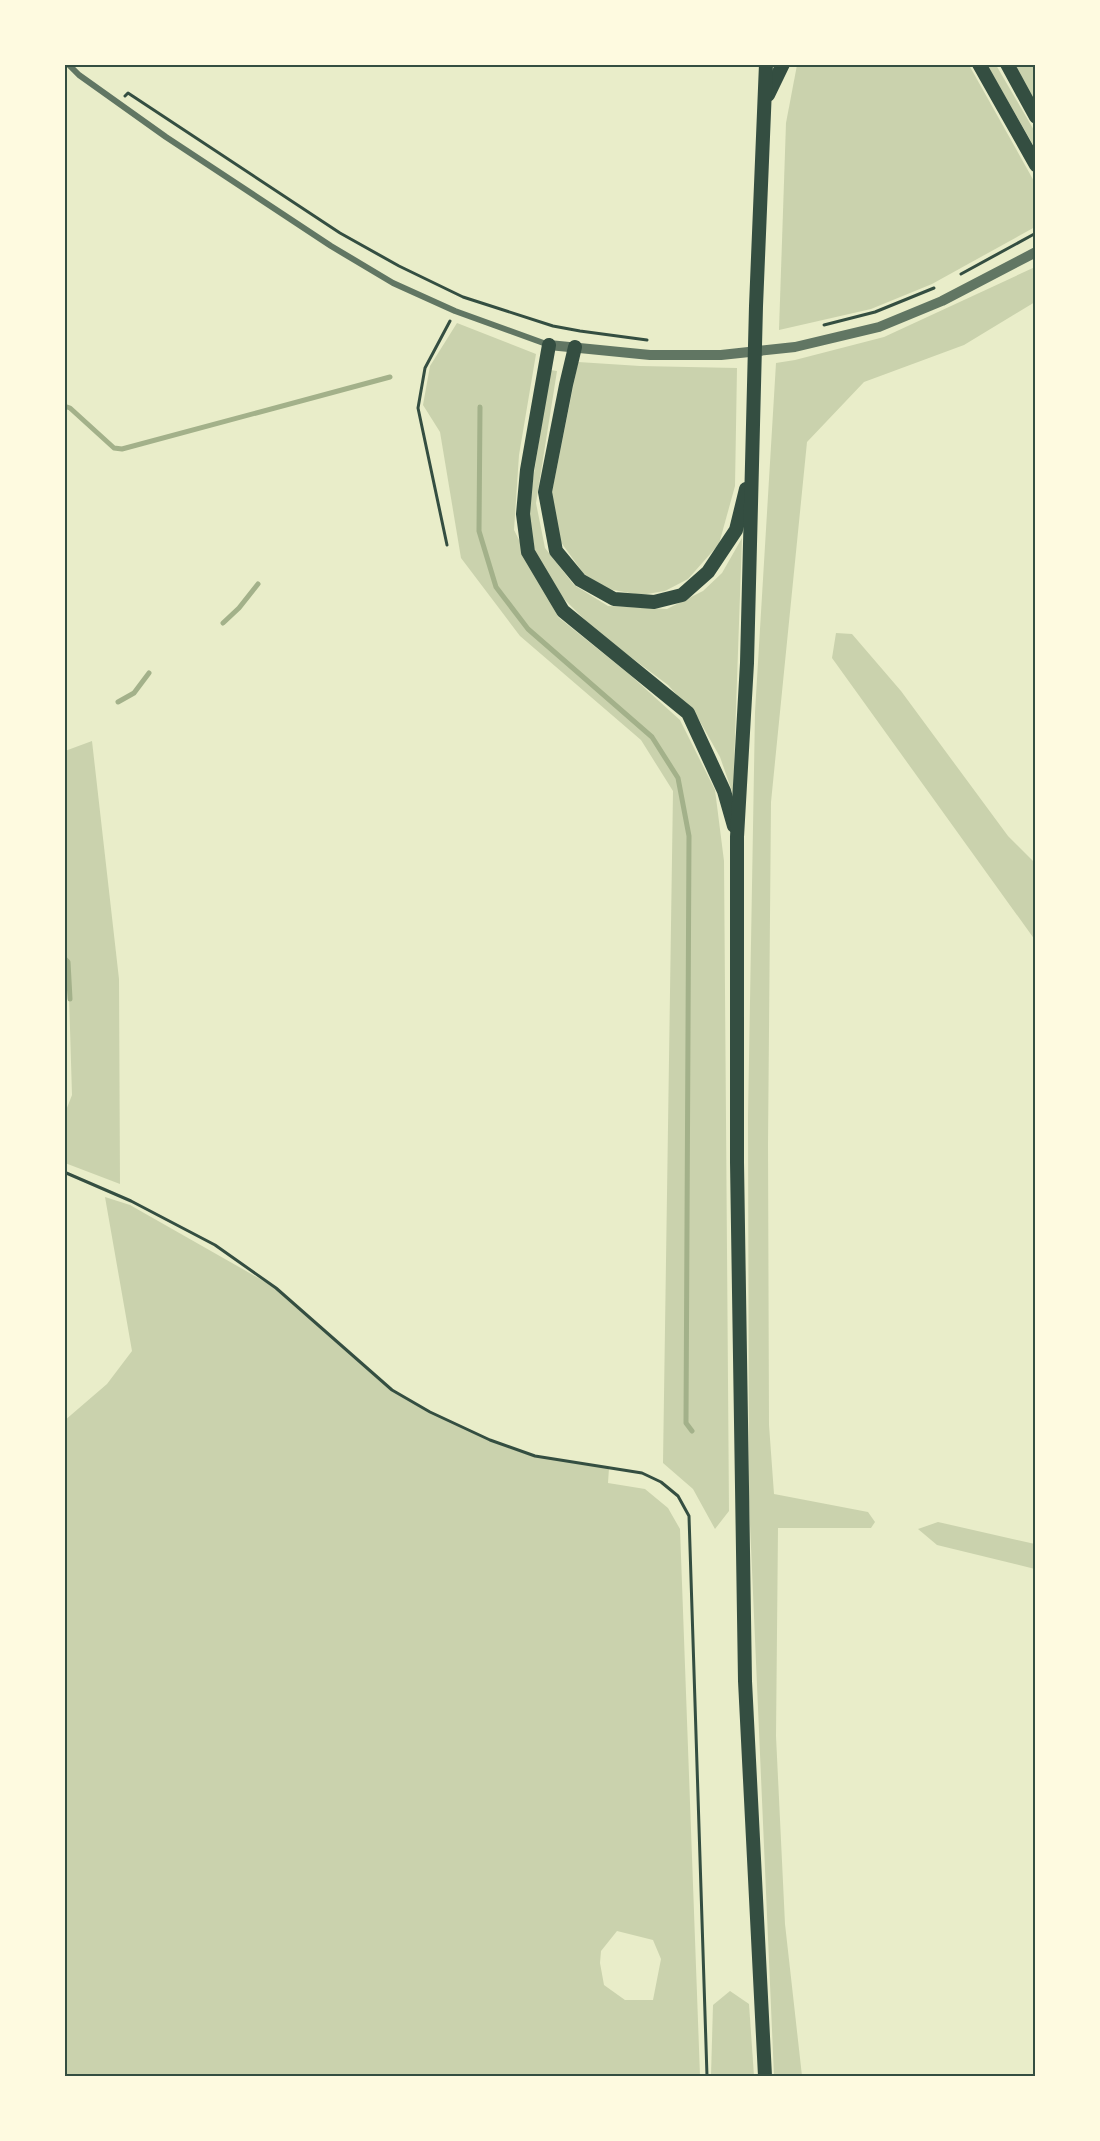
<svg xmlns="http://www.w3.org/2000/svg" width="1100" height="2141" viewBox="0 0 1100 2141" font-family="'Crimson Pro',serif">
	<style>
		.green { fill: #cad2ad; fill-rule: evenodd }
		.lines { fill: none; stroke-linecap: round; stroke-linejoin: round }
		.stream { stroke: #a3b18a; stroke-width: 5 }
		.path { stroke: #344e41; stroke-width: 3 }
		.minor { stroke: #617663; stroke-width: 6 }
		.tertiary { stroke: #617663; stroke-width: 10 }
		.trunk { stroke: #344e41; stroke-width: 14 }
		.neatline { fill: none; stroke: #344e41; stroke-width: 2 }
	</style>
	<rect width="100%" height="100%" fill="#e9edc9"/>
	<g class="green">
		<polygon points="797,65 969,65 1035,183 1035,227 932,284 871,309 779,330 786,123"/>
		<polygon points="987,65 996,65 1035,132 1035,148"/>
		<polygon points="1012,65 1035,65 1035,105"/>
		<polygon points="1035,267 1035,302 964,345 864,382 807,442 771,802 768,1144 769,1425 774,1494 868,1512 875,1522 871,1528 778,1528 776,1736 785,1924 802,2076 774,2076 749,1501 748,1117 755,712 776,363 795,360 884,337"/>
		<polygon points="457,323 536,354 519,455 514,530 558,617 629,674 680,720 715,790 724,861 729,1511 715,1529 693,1489 663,1463 673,791 641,740 520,636 461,558 440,432 423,405 430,366"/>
		<polygon points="578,362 640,366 737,368 735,486 719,544 688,579 665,591 641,595 608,589 584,574 560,541 551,497"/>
		<polygon points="550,370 557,371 536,503 545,548 574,585 608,606 667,609 703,591 722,573 742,538 733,794 720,757 698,718 668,685 596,631 563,598 535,552 528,512"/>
		<polygon points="836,633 852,634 901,691 1008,836 1035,863 1035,940 832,658"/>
		<polygon points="92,741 119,979 120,1184 65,1163 65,1113 72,1095 68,962 64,958 65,751"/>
		<path d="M 105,1197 L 130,1205 L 276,1288 L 392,1390 L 430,1412 L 490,1440 L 535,1456 L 609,1468 L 608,1483 L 645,1489 L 668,1508 L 680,1529 L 700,2076 L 65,2076 L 64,1421 L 107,1384 L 132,1351 ZM 617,1931 L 653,1940 L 661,1959 L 653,2000 L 625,2000 L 604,1985 L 600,1963 L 601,1951 Z"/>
		<polygon points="938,1522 1035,1544 1035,1569 937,1545 918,1529"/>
		<polygon points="730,1991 749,2004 754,2076 711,2076 713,2005"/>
	</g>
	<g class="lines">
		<g class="stream">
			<polyline points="64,406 70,408 114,448 122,449 390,377"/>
			<polyline points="480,407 479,531 496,587 528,629 652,737 678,778 689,836 686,1423 692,1431"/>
			<polyline points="223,623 239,608 258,584"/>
			<polyline points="118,702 134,693 149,673"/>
			<polyline points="64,958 68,962 70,999"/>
		</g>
		<g class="path">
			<polyline points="125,96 128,93 340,233 399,266 463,297 553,326 580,331 647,340"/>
			<polyline points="961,274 1036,233"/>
			<polyline points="824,325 875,312 934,288"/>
			<polyline points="447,545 418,408 425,368 450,321"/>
			<polyline points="64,1172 131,1201 215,1245 276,1288 392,1390 430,1412 490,1440 535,1456 642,1473 661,1482 678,1496 689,1516 707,2076"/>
		</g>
		<polyline class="minor" points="68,64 79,75 166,137 331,246 393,283 455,311 549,345"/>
		<polyline class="tertiary" points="549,345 650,355 721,355 795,347 879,327 942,301 1036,252"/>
		<g class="trunk">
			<polyline points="979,64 1036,165"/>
			<polyline points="1007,64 1036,117"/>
			<polyline points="768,95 783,64"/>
			<polyline points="549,345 527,470 523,514 528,552 563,611 688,713 724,791 734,826"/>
			<polyline points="575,347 566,385 545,492 556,551 580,580 614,599 654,602 682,595 708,572 736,530 746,489"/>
			<polyline points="765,2076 745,1681 737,1162 737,837 747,663 756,306 766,64"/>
		</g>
	</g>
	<rect width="1100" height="2141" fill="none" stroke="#fefae0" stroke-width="132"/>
	<rect x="66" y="66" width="968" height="2009" class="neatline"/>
</svg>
